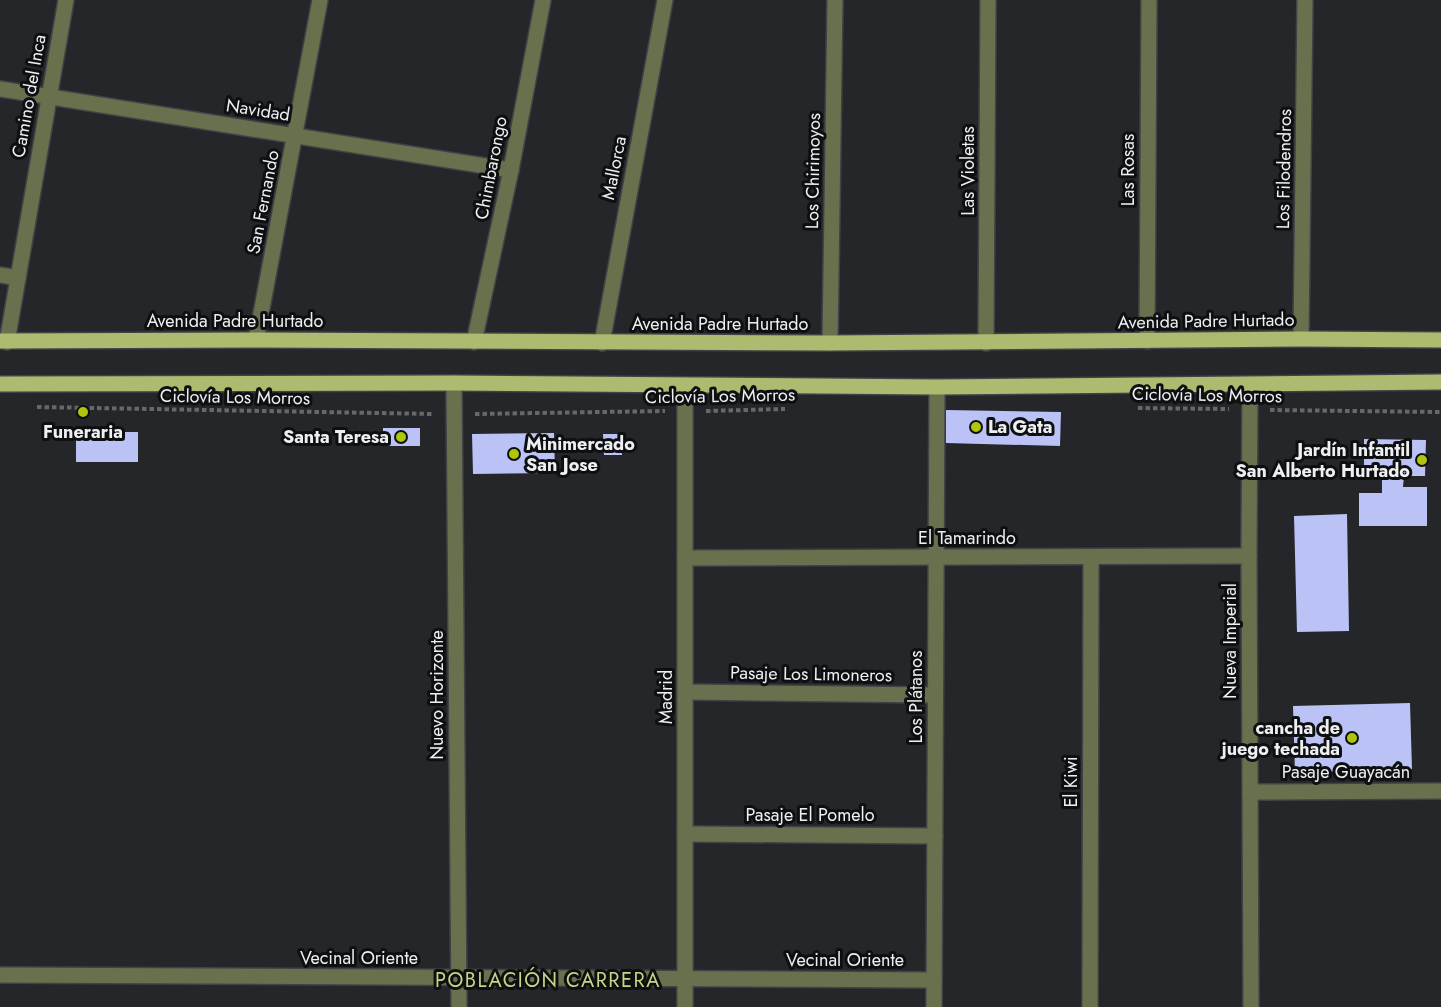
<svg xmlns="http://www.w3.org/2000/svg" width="1441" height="1007" viewBox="0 0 1441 1007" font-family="Jost,sans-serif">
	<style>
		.building { fill: #bbc3f6 }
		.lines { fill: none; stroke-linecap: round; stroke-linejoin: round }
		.minor-casing { stroke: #414246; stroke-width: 18 }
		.major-casing { stroke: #414246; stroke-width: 18 }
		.path { stroke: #67686b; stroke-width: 4; stroke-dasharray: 4.5 3; stroke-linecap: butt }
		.minor { stroke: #68704d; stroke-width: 15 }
		.major { stroke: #abbb6f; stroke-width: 15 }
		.poi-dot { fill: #aec60c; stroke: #0e0f11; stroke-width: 2 }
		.labels { text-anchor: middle; stroke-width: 6; stroke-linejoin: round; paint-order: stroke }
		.street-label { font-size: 18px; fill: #eeeff2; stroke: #0e0f11 }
		.poi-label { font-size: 18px; font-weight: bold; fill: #eeeff2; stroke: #0e0f11; text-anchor: end }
		.neighbourhood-label { font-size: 20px; letter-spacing: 1.5px; fill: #c5d589; stroke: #0e0f11 }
	</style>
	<rect width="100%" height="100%" fill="#25262a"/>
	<g class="building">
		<polygon points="946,410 1061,412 1060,446 946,443"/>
		<rect x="383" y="428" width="37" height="18"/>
		<rect x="76" y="432" width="62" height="30"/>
		<polygon points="554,433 555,473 473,474 472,434"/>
		<polygon points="603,434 621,434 622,455 604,455"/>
		<polygon points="1364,439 1426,440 1425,476 1404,476 1403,487 1427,487 1427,526 1359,526 1359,493 1382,493 1382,476 1364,476"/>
		<polygon points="1347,514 1349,631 1297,632 1294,516"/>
		<polygon points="1410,703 1412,769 1295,773 1293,706"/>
	</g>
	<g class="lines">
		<defs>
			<g id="minor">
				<polyline points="0,89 511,170"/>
				<polyline points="0,275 18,278"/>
				<polyline points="1301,339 1305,0"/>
				<polyline points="256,340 320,0"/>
				<polyline points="1147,341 1149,0"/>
				<polyline points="7,342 66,0"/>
				<polyline points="474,342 511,170 543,0"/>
				<polyline points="602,343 665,0"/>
				<polyline points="830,343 835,0"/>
				<polyline points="986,343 988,0"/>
				<polyline points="454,383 459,1007"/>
				<polyline points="1250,384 1249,556 1251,1007"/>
				<polyline points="685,386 685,1007"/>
				<polyline points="685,558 1249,556"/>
				<polyline points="685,692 935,695"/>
				<polyline points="1250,792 1441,791"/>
				<polyline points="686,834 935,836"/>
				<polyline points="0,975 934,980"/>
				<polyline points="934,1007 937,387"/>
				<polyline points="1090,1007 1091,557"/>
			</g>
			<g id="major">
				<polyline points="0,341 256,340 830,343 1301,339 1441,340"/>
				<polyline points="0,384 454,383 937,387 1441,382"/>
			</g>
		</defs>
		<use href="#minor" class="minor-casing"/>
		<use href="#major" class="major-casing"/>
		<g class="path">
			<polyline points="37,407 434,414"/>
			<polyline points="1138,408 1229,409"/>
			<polyline points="1270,410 1441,412"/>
			<polyline points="706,411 785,409"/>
			<polyline points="475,414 665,411"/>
		</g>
		<use href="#minor" class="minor"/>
		<use href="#major" class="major"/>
	</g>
	<g class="poi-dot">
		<circle cx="83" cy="412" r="6"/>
		<circle cx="976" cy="427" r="6"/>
		<circle cx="401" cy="437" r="6"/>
		<circle cx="514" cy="454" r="6"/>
		<circle cx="1422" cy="460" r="6"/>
		<circle cx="1352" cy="738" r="6"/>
	</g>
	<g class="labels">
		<g class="street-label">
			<text transform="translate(29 96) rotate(-80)" y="6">Camino del Inca</text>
			<text transform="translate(258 110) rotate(9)" y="6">Navidad</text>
			<text transform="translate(491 168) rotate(-79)" y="6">Chimbarongo</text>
			<text transform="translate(614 168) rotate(-79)" y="6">Mallorca</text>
			<text transform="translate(1284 169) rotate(-89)" y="6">Los Filodendros</text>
			<text transform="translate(1128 170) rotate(-90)" y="6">Las Rosas</text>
			<text transform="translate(813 171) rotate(-89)" y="6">Los Chirimoyos</text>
			<text transform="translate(968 171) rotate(-90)" y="6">Las Violetas</text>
			<text transform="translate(263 202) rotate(-79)" y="6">San Fernando</text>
			<text x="235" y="327">Avenida Padre Hurtado</text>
			<text transform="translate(1206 321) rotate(-1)" y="6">Avenida Padre Hurtado</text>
			<text x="720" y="330">Avenida Padre Hurtado</text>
			<text transform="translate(1207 395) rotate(1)" y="6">Ciclovía Los Morros</text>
			<text transform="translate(720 396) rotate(-1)" y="6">Ciclovía Los Morros</text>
			<text transform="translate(235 397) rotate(1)" y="6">Ciclovía Los Morros</text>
			<text x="967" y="544">El Tamarindo</text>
			<text transform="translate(1230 641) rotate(-90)" y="6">Nueva Imperial</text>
			<text transform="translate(811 674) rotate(1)" y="6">Pasaje Los Limoneros</text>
			<text transform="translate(437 695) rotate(-90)" y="6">Nuevo Horizonte</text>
			<text transform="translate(666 697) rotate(-90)" y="6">Madrid</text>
			<text transform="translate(916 697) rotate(-90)" y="6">Los Plátanos</text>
			<text x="1346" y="778">Pasaje Guayacán</text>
			<text transform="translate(1071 782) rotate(-90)" y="6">El Kiwi</text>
			<text x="810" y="821">Pasaje El Pomelo</text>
			<text x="359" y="964">Vecinal Oriente</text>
			<text x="845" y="966">Vecinal Oriente</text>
		</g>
		<g class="poi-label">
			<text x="988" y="433" text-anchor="start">La Gata</text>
			<text x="83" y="438" text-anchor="middle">Funeraria</text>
			<text x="389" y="443">Santa Teresa</text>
			<text x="526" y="450" text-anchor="start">Minimercado<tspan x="526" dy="21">San Jose</tspan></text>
			<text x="1410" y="456">Jardín Infantil<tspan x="1410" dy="21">San Alberto Hurtado</tspan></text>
			<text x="1340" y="734">cancha de<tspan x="1340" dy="21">juego techada</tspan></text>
		</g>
		<g class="neighbourhood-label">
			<text x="548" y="987">POBLACIÓN CARRERA</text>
		</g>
	</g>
</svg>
